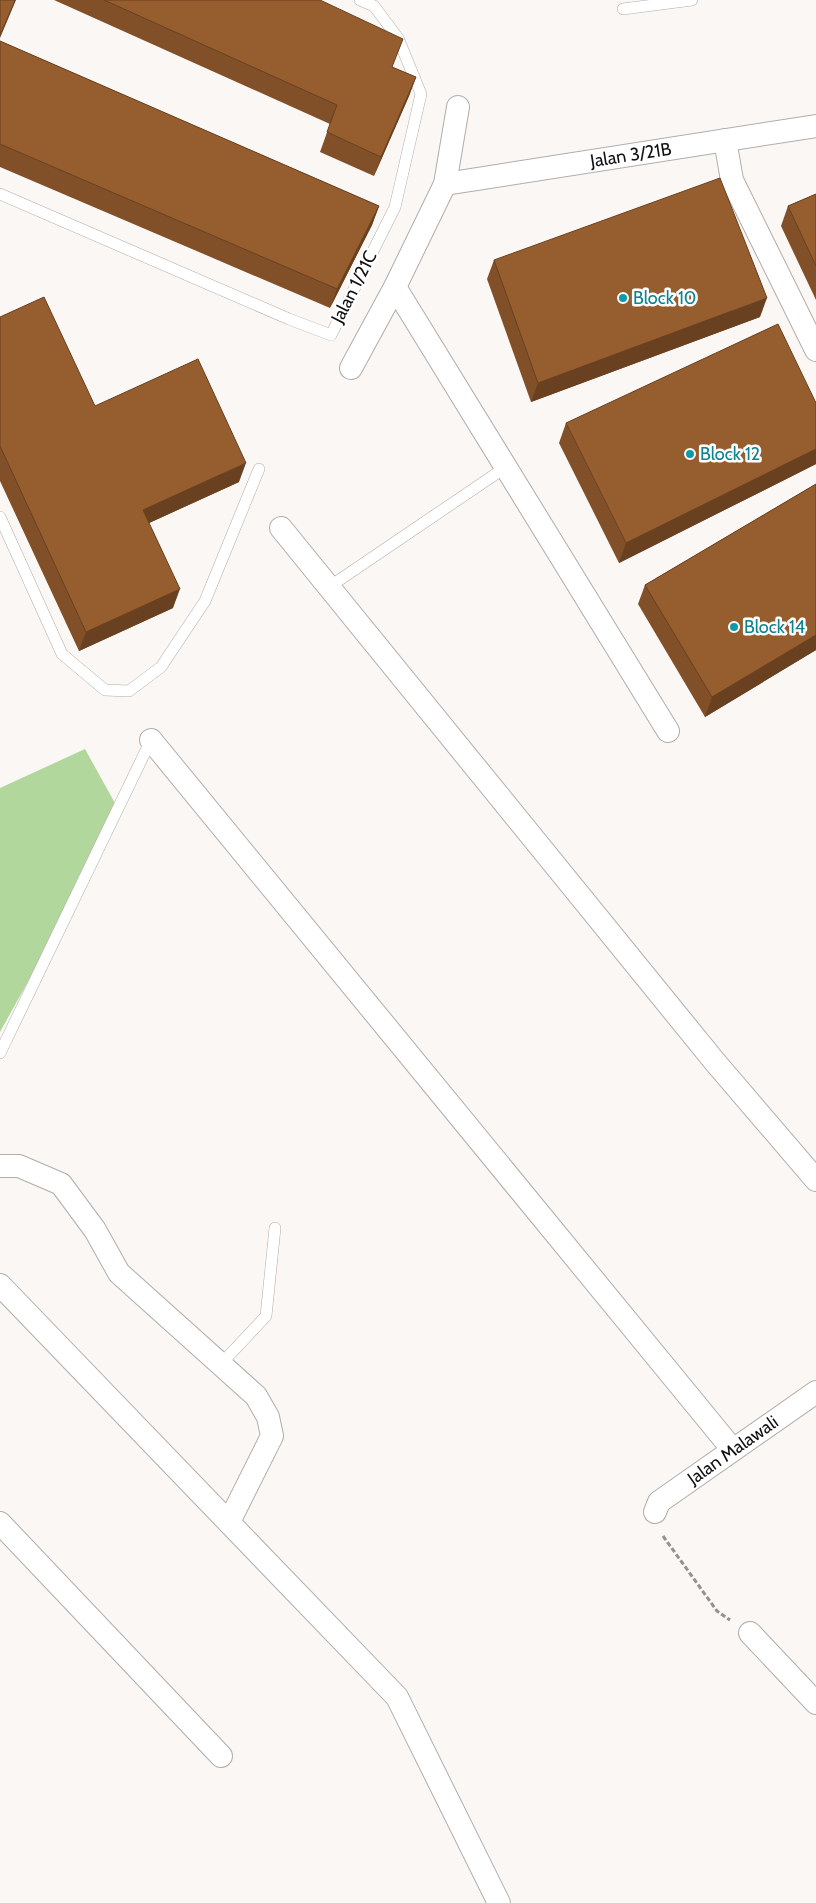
<svg xmlns="http://www.w3.org/2000/svg" width="816" height="1903" viewBox="0 0 816 1903" font-family="Cabin,sans-serif">
	<style>
		.green { fill: #b2d79d }
		.lines { fill: none; stroke-linecap: round; stroke-linejoin: round }
		.lane-casing { stroke: #b0adab; stroke-width: 12 }
		.street-casing { stroke: #b0adab; stroke-width: 24 }
		.path { stroke: #949190; stroke-width: 3; stroke-dasharray: 5 2.5; stroke-linecap: butt }
		.lane { stroke: #fff; stroke-width: 11 }
		.street { stroke: #fff; stroke-width: 22 }
		.wall { fill: #815028 }
		.shaded-wall { fill: #694120 }
		.building { fill: #965d2e; stroke: #694120 }
		.culture-dot { fill: #0f9aa8; stroke: #fff; stroke-width: 2 }
		.labels { text-anchor: middle; stroke-width: 5; stroke-linejoin: round; paint-order: stroke }
		.street-label { font-size: 18px; fill: #121110; stroke: #fff }
		.culture-label { font-size: 18px; fill: #0d838f; stroke: #fff; text-anchor: start }
	</style>
	<rect width="100%" height="100%" fill="#faf7f5"/>
	<polygon class="green" points="85,749 121,814 0,1032 0,788"/>
	<g class="lines">
		<defs>
			<g id="lane">
				<polyline points="623,9 692,0"/>
				<polyline points="0,194 289,319 331,335 395,207 421,94 398,38 374,6 360,0"/>
				<polyline points="0,517 62,654 105,690 129,691 161,667 205,601 259,469"/>
				<polyline points="329,587 506,467"/>
				<polyline points="0,1053 151,740"/>
				<polyline points="221,1364 266,1316 275,1228"/>
			</g>
			<g id="street">
				<polyline points="725,140 732,180 816,350"/>
				<path id="s1" d="M 445,184 L 816,126"/>
				<polyline points="395,287 668,731"/>
				<polyline points="351,368 395,287 445,184 458,107"/>
				<polyline points="281,528 715,1062 816,1180"/>
				<polyline points="151,740 733,1450"/>
				<polyline points="0,1166 19,1166 61,1184 95,1230 119,1273 256,1396 268,1417 272,1436 229,1522"/>
				<polyline points="0,1285 397,1697 499,1903"/>
				<path id="s2" d="M 655,1512 L 659,1502 L 816,1392"/>
				<polyline points="0,1523 221,1756"/>
				<polyline points="750,1633 816,1703"/>
			</g>
		</defs>
		<use href="#lane" class="lane-casing"/>
		<use href="#street" class="street-casing"/>
		<polyline class="path" points="663,1536 717,1611 730,1620"/>
		<use href="#lane" class="lane"/>
		<use href="#street" class="street"/>
	</g>
	<g class="wall">
		<polygon points="54,0 320,0 392,67 416,77 409,96 374,176 320,152 330,124"/>
		<polygon points="0,41 379,206 372,225 330,308 0,167"/>
		<polygon points="816,194 816,300 781,226 788,206"/>
		<polygon points="494,260 760,317 531,402 487,279"/>
		<polygon points="0,317 95,406 239,482 149,523 173,608 79,651 0,481"/>
		<polygon points="816,403 816,464 619,563 559,443 566,423"/>
		<polygon points="816,484 816,650 705,717 638,604 645,585"/>
	</g>
	<g class="shaded-wall">
		<polygon points="15,0 16,0 0,38 0,35"/>
		<polygon points="416,77 409,96 374,176 381,157"/>
		<polygon points="379,206 372,225 330,308 337,289"/>
		<polygon points="767,298 760,317 531,402 538,383"/>
		<polygon points="816,449 816,464 619,563 626,543"/>
		<polygon points="246,463 239,482 136,529 143,510"/>
		<polygon points="180,589 173,608 79,651 86,632"/>
		<polygon points="816,635 816,650 705,717 712,697"/>
	</g>
	<g class="building">
		<polygon points="0,0 15,0 0,35"/>
		<polygon points="104,0 320,0 403,39 392,67 416,77 381,157 327,132 337,105"/>
		<polygon points="0,41 379,206 337,289 0,144"/>
		<polygon points="720,178 767,298 538,383 494,260"/>
		<polygon points="816,194 816,266 788,206"/>
		<polygon points="44,297 95,406 198,359 246,463 143,510 180,589 86,632 0,446 0,317"/>
		<polygon points="778,324 816,403 816,449 626,543 566,423"/>
		<polygon points="816,484 816,635 712,697 645,585"/>
	</g>
	<g class="culture-dot">
		<circle cx="623" cy="298" r="5"/>
		<circle cx="690" cy="454" r="5"/>
		<circle cx="734" cy="627" r="5"/>
	</g>
	<g class="labels">
		<g class="street-label">
			<text dy="6" stroke="none"><textPath href="#s1" startOffset="188">Jalan 3/21B</textPath></text>
			<text transform="translate(354 287) rotate(-63)" y="6">Jalan 1/21C</text>
			<text dy="6" stroke="none"><textPath href="#s2" startOffset="101">Jalan Malawali</textPath></text>
		</g>
		<g class="culture-label">
			<text x="633" y="304">Block 10</text>
			<text x="700" y="460">Block 12</text>
			<text x="744" y="633">Block 14</text>
		</g>
	</g>
</svg>
